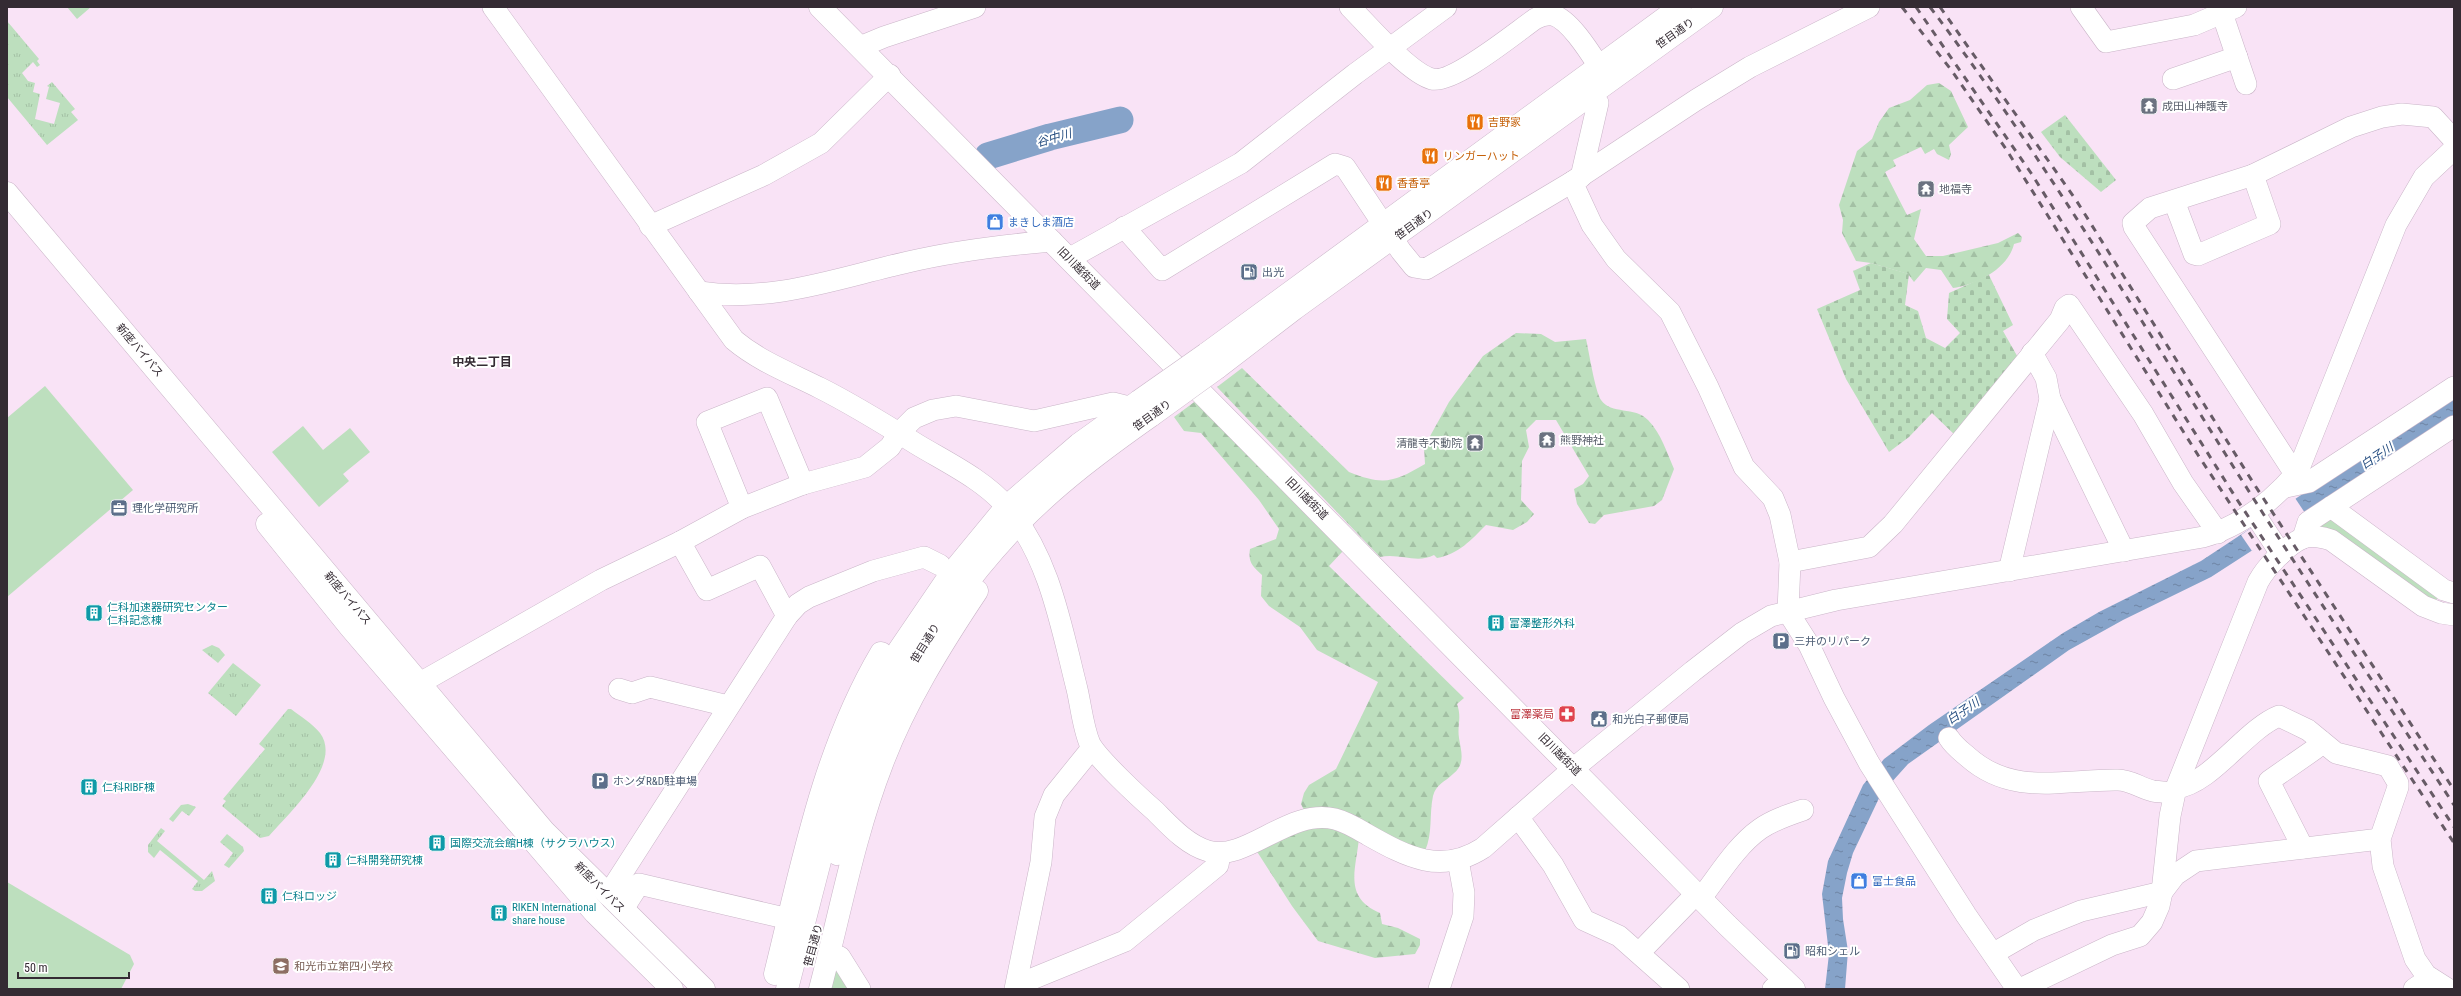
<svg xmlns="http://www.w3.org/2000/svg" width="2461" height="996" viewBox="0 0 2461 996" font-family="'Roboto Condensed','Noto Sans JP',sans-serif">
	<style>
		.grass { fill: url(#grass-tufts) }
		.forest { fill: url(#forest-firs) }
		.cemetery { fill: url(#cemetery-stones) }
		.green { fill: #bddfbe }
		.water { fill: url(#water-ripples) }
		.pier { fill: #f9e3f6 }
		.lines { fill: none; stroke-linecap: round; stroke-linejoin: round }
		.river { stroke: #86a3c9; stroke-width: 27 }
		.minor-casing { stroke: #cab5c8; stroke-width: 22 }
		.major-casing { stroke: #cab5c8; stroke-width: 23 }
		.highway-casing { stroke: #cab5c8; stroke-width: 23 }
		.minor { stroke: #fff; stroke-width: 21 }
		.major { stroke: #fff; stroke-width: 22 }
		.highway { stroke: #fff; stroke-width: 22 }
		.rail { stroke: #675b66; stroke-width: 3; stroke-dasharray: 7 7; stroke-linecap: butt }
		.major-bridge-casing { stroke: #cab5c8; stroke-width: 23; stroke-linecap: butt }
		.major-bridge { stroke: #fff; stroke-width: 22 }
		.labels { text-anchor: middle; stroke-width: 4; stroke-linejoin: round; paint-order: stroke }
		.street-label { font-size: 11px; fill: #342b33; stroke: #fff }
		.worship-label { font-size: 11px; fill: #5b616d; stroke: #fff; text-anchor: start }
		.food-label { font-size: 11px; fill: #c56008; stroke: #fff; text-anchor: start }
		.shop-label { font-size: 11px; fill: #366cbe; stroke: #fff; text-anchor: start }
		.service-label { font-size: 11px; fill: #4e5e75; stroke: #fff; text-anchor: start }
		.culture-label { font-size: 11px; fill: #0d838f; stroke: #fff; text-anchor: start }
		.health-label { font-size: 11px; fill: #be3a42; stroke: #fff; text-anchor: end }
		.education-label { font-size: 11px; fill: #785e54; stroke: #fff; text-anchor: start }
		.water-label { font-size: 12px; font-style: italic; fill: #264e80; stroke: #fff }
		.neighbourhood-label { font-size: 12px; font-weight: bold; fill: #342b33; stroke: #fff }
	</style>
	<defs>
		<pattern id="grass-tufts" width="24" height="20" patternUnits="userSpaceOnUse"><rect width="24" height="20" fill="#bddfbe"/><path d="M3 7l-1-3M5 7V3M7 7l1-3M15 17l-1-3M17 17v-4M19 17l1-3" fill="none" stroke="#a3c0a4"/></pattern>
		<pattern id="forest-firs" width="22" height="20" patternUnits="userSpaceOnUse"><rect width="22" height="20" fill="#bddfbe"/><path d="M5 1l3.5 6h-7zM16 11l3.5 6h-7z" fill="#a3c0a4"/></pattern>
		<pattern id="cemetery-stones" width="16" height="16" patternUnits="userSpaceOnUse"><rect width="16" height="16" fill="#bddfbe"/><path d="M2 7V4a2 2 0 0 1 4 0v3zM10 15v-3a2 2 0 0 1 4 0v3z" fill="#a3c0a4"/></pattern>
		<pattern id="water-ripples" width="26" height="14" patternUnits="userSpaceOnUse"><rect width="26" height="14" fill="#86a3c9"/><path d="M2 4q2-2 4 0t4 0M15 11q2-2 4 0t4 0" fill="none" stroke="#6e85a4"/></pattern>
	</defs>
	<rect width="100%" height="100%" fill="#f9e3f6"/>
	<g class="grass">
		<polygon points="7,21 39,59 37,61 40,65 37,67 33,62 22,73 28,81 35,83 33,92 40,94 35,119 54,124 60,103 46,99 49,87 47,86 52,82 75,109 71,112 78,120 47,145 7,97"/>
		<polygon points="212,645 219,648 225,655 218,663 202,650"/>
		<polygon points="233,663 261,685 236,716 208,693"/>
		<path d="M 288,709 L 291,709 C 300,716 313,724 320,733 C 343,764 289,813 269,836 L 260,838 L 222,806 L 226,801 L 223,799 L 265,749 L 259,744 Z"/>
		<polygon points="188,804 196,807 189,816 182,811 173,822 169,819 181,805"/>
		<polygon points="161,828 165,831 157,841 204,880 212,871 215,881 202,891 195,891 192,889 198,881 160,850 154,858 148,852 148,845"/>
		<polygon points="227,834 243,847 244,851 229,868 224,865 233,853 220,842"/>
	</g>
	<g class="forest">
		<path d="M 1939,83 L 1951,91 L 1968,127 L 1949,145 L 1951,154 L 1949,160 L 1937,154 L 1934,149 L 1925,154 L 1921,147 L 1893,160 L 1896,166 L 1885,172 L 1907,215 L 1921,209 L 1914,239 L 1926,256 L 1943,256 L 1998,243 L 2018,233 L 2022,237 L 2021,242 L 2014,244 C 2008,269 1976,285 1953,288 L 1941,270 L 1926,268 L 1914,282 L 1908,274 L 1871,263 L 1856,261 L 1842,233 L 1843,220 L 1839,205 L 1857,151 L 1872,139 L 1879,122 L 1889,108 L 1910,100 L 1927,85 Z"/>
		<path d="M 1516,333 L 1541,334 L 1555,342 L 1586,339 C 1589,352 1595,391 1601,400 C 1611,415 1635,406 1648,420 C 1661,433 1667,453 1674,469 L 1662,500 L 1654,506 L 1604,515 L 1595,524 L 1589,523 L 1577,504 L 1574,489 L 1583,484 L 1589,476 L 1556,420 L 1536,420 L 1526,430 L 1529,447 L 1522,461 L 1521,500 L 1534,514 L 1527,522 L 1513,530 L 1486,525 C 1471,540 1459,554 1437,558 L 1434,555 C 1417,564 1400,553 1380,557 L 1217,387 L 1242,368 L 1349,472 C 1384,486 1394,482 1425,464 L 1424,447 L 1449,402 L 1483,356 Z"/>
		<path d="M 1197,400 L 1343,551 L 1329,566 L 1464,698 L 1457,704 C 1462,718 1457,725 1459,738 C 1461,751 1466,764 1453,774 C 1445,782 1436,784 1433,796 C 1429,815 1433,833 1425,851 L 1304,810 L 1301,804 L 1304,793 L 1309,785 L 1336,769 L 1378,682 L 1317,650 L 1300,627 L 1269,606 L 1261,596 L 1262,575 C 1252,566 1248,562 1250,549 L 1276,539 L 1279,529 L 1259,500 L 1201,433 L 1184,431 L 1174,417 Z"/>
		<path d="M 1316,823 L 1359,838 C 1356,870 1343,897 1380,913 L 1382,924 L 1398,928 L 1420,939 L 1420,945 L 1415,954 L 1375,958 L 1318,941 L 1292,906 L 1256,850 Z"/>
	</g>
	<g class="cemetery">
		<polygon points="2065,115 2116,180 2101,192 2060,157 2041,132"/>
		<polygon points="1871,263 1909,274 1905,305 1918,311 1926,338 1945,348 1960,333 1947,319 1949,293 1989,275 2013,325 2003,331 2020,361 1957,437 1932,413 1909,437 1889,452 1846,379 1817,309 1860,290 1853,271"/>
	</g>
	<g class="green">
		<polygon points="67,7 91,7 77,19"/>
		<polygon points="45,386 133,490 7,597 7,418"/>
		<polygon points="303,426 323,450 350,428 370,452 343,474 349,481 319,507 272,452"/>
		<polygon points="2333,514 2441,594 2436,600 2417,597 2317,524"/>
		<polygon points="7,882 130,955 134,964 121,989 7,989"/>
		<polygon points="835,968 857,989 831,989"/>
	</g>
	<polygon class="water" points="2454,394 2454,420 2211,577 2123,620 2069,650 1908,764 1881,794 1853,853 1847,873 1842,898 1843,919 1848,951 1845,989 1825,989 1829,954 1822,894 1828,861 1863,785 1884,759 1929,725 2063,633 2099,612 2201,561"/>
	<polygon class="pier" points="2295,498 2307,516 2252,551 2241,535"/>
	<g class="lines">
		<polyline class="river" points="988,156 1050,137 1120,120"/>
		<defs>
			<g id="minor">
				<path d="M 493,7 L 734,340 C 759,361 790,373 820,388 C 854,405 886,425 918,445 C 948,463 984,480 1007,507 C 1050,558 1061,626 1077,689 C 1081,706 1083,728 1090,744 C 1098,759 1140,798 1155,811 C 1170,826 1187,845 1208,851 C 1247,862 1288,808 1335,819 C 1347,822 1358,829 1368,835 C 1407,857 1441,875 1483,848 L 1574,768 L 1693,671 L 1742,633 L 1771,616 L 1836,600 L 2203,537 C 2241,526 2272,502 2298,471 L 2396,225 L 2424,177 L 2454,149"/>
				<path d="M 1350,7 C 1368,25 1409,73 1432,79 C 1453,84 1515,33 1535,19 C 1540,16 1546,14 1553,15 C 1573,21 1596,63 1608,80"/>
				<polyline points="2081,7 2106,42 2194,25 2222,13"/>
				<polyline points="2236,7 2222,13 2246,84"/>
				<polyline points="860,47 884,37 975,7"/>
				<polyline points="2173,79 2237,57"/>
				<polyline points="1581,177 1598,103 1591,94"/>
				<polyline points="1572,182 1592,225 1616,259 1670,312 1708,387 1744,467 1773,498 1780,515 1790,562 1788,612 1809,645 1834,698 1869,763 1966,915 2017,989"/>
				<polyline points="2174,201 2194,254 2198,255 2270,224 2253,175"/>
				<polyline points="650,226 764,175 821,143 890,75"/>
				<polyline points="1124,227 1162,270 1335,164 1345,167 1401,251 1414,267 1426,269 1572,182 1696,100 1750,67 1869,7"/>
				<polyline points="1070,258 1241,163 1355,74 1446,7"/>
				<path d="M 699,292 C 773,303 837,278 908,262 C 955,251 1004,245 1052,241"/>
				<polyline points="2050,399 2124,551"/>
				<polyline points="2295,474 2134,227 2133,223 2150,208 2253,175 2351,127 2382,117 2402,114 2433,117 2454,140"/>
				<polyline points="2286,487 2309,482 2454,387"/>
				<polyline points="2331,507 2444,590 2454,593"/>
				<polyline points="742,508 707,422 767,398 803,484"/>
				<polyline points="2254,513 2281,554"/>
				<polyline points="2303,538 2308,522 2454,426"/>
				<polyline points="680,542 707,590 760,566 787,616"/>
				<polyline points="1790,562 1869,547 1893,524 2060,320 2065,308 2069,305 2143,414 2183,483 2218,533"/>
				<polyline points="2009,571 2050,399 2046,378 2032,353"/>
				<polyline points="420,683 601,580 680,542 742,508 803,484 865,467 890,447 899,433 914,418 933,410 956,406 1034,421 1113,403 1129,407"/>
				<polyline points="619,689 632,693 650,687 728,706"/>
				<path d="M 1949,738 C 1954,746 1961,751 1968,757 C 2013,797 2064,779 2118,780 C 2131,780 2140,788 2153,791 C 2160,792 2167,792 2174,794"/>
				<path d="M 2176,788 C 2211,784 2246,729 2279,716 L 2308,730 L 2336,753 L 2388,766 L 2398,783 L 2398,787 L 2380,839 L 2383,866 L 2415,959 L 2426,975 L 2448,989"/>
				<polyline points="1518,817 1553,865 1584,920 1619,936 1679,989"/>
				<polyline points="2303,848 2269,781 2315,749 2321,741"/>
				<polyline points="608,895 787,616 798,604 809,597 873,571 924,557 940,565"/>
				<path d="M 1701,898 C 1719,875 1736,846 1760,829 C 1773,820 1788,815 1803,810"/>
				<polyline points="623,909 639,884 789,919"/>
				<polyline points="830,953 840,957 860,989"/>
				<polyline points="1639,953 1697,893"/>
				<polyline points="1994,953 2034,930 2081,911 2162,892 2175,875 2196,861 2380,839"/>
				<polyline points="1015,989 1041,862 1045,817 1054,795 1092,748"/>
				<polyline points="1016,989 1022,983 1125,941 1218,865 1220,854"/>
				<polyline points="1439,989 1463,916 1464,893 1458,860"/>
				<polyline points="1773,989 1784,979"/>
				<path d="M 2020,989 L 2112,945 L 2140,936 L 2152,922 L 2159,906 L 2162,892 L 2170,816 L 2176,788 L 2258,582 C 2266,567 2287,545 2303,538 C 2311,535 2323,537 2331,540 L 2423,606 L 2441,613 L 2454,615"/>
				<polyline points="2414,989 2430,978"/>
			</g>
			<g id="major">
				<polyline points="820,7 1727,925 1794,989"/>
				<polyline points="1206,354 1680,7"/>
				<polyline points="1217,368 1294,309 1712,7"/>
				<path d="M 837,854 C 871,724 925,622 1018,524 C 1058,483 1105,448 1152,415"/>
				<path d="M 775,974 C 802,865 823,751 881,653"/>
				<polyline points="787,989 835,803 856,743 899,650 950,575 1006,507 1079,444 1139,401"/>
				<path d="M 820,989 C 840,914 854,836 882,764 C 905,703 941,645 977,591"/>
			</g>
			<g id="highway">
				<polyline points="7,193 544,831 704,989"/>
				<polyline points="267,524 350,627 595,913 672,989"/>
			</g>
		</defs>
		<use href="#minor" class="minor-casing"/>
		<use href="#major" class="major-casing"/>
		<use href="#highway" class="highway-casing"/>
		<use href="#minor" class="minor"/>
		<use href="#major" class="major"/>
		<use href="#highway" class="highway"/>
		<g class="rail">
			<polyline points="1902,7 1952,71 2006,149 2198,455 2454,843"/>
			<polyline points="1916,7 2031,173 2236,498 2454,827"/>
			<path d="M 1930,7 C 2038,150 2130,303 2226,455 C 2300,573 2378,689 2454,805"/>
			<polyline points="1940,7 2076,200 2254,484 2454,790"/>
		</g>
		<defs>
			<g id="major-bridge">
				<polyline points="1139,401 1206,354"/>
				<polyline points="1152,415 1217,368"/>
			</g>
		</defs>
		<use href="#major-bridge" class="major-bridge-casing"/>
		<use href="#major-bridge" class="major-bridge"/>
	</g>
	<defs>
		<symbol id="temple-square" viewBox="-11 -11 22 22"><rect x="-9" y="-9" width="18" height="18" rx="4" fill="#6b7280" stroke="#fff"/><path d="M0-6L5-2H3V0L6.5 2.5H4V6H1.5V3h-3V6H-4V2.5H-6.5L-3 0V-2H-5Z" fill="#fff"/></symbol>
		<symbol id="restaurant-square" viewBox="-11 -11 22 22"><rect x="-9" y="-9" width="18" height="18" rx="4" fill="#e8710a" stroke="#fff"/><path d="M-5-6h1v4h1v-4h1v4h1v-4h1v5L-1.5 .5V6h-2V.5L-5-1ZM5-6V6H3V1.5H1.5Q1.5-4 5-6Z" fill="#fff"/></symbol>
		<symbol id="shop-square" viewBox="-11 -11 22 22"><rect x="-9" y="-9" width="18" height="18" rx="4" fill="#3f7fe0" stroke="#fff"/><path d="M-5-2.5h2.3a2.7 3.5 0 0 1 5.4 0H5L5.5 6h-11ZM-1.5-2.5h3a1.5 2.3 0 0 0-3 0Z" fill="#fff"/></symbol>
		<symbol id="fuel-square" viewBox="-11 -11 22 22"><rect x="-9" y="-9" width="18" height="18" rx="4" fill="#5c6f8a" stroke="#fff"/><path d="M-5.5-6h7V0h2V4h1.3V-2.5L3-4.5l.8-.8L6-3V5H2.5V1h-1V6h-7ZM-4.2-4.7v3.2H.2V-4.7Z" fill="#fff"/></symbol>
		<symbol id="office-square" viewBox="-11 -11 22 22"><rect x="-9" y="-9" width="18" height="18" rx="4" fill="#5c6f8a" stroke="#fff"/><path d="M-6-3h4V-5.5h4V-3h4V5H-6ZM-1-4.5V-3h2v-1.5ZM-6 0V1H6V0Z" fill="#fff"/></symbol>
		<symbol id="building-square" viewBox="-11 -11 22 22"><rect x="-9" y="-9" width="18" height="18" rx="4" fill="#0f9aa8" stroke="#fff"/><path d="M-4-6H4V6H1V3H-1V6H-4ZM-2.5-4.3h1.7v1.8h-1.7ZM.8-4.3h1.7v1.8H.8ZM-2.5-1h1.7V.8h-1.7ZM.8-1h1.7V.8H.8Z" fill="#fff"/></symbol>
		<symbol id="parking-square" viewBox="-11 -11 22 22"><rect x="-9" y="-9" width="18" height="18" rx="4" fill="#5c6f8a" stroke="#fff"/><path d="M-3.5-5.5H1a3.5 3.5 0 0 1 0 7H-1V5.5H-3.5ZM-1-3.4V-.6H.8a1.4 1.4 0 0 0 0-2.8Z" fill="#fff"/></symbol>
		<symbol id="pharmacy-square" viewBox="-11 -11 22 22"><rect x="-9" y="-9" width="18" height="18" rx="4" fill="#e0444e" stroke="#fff"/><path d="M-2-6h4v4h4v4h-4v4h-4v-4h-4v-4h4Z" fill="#fff"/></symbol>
		<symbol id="civic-square" viewBox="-11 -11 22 22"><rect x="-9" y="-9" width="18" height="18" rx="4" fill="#5c6f8a" stroke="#fff"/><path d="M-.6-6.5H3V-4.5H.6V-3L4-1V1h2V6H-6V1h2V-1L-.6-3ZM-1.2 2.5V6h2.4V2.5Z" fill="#fff"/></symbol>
		<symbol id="school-square" viewBox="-11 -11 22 22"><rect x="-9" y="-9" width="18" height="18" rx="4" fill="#8d6e63" stroke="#fff"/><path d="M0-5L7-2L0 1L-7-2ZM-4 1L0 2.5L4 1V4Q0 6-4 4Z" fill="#fff"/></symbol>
	</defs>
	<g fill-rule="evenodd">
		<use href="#temple-square" x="2139" y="96" width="20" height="20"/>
		<use href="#restaurant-square" x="1465" y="112" width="20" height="20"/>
		<use href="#restaurant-square" x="1420" y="146" width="20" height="20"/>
		<use href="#restaurant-square" x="1374" y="173" width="20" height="20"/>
		<use href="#temple-square" x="1916" y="179" width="20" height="20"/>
		<use href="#shop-square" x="985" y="212" width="20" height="20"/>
		<use href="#fuel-square" x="1239" y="262" width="20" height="20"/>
		<use href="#temple-square" x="1537" y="430" width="20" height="20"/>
		<use href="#temple-square" x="1465" y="433" width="20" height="20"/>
		<use href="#office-square" x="109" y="498" width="20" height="20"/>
		<use href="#building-square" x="84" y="603" width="20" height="20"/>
		<use href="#building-square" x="1486" y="613" width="20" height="20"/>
		<use href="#parking-square" x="1771" y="631" width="20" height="20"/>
		<use href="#pharmacy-square" x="1557" y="704" width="20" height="20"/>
		<use href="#civic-square" x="1589" y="709" width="20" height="20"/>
		<use href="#parking-square" x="590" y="771" width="20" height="20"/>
		<use href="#building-square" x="79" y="777" width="20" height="20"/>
		<use href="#building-square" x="427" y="833" width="20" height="20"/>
		<use href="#building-square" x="323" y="850" width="20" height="20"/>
		<use href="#shop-square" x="1849" y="871" width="20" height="20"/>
		<use href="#building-square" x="259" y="886" width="20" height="20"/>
		<use href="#building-square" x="489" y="903" width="20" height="20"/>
		<use href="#fuel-square" x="1782" y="941" width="20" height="20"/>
		<use href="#school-square" x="271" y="956" width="20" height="20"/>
	</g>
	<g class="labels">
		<g class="street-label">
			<text transform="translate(1675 33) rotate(-35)" y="4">笹目通り</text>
			<text transform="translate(1414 224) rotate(-36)" y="4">笹目通り</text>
			<text transform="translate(1079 268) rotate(45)" y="4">旧川越街道</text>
			<text transform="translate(140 350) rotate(50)" y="4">新座バイパス</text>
			<text transform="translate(1152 415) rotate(-36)" y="4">笹目通り</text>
			<text transform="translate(1307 498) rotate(45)" y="4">旧川越街道</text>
			<text transform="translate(348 598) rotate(50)" y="4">新座バイパス</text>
			<text transform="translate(925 643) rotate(-58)" y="4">笹目通り</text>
			<text transform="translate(1560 754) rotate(45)" y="4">旧川越街道</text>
			<text transform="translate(600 887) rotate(45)" y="4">新座バイパス</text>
			<text transform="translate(813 945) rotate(-75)" y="4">笹目通り</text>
		</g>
		<g class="worship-label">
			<text x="2162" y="110">成田山神護寺</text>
			<text x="1939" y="193">地福寺</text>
			<text x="1560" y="444">熊野神社</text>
			<text x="1462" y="447" text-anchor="end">清龍寺不動院</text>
		</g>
		<g class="food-label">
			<text x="1488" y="126">吉野家</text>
			<text x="1443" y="160">リンガーハット</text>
			<text x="1397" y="187">香香亭</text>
		</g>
		<g class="shop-label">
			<text x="1008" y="226">まきしま酒店</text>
			<text x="1872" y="885">富士食品</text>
		</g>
		<g class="service-label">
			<text x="1262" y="276">出光</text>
			<text x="132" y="512">理化学研究所</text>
			<text x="1794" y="645">三井のリパーク</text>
			<text x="1612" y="723">和光白子郵便局</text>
			<text x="613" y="785">ホンダR&amp;D駐車場</text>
			<text x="1805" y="955">昭和シェル</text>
		</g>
		<g class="culture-label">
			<text x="107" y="611">仁科加速器研究センター<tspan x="107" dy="13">仁科記念棟</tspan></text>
			<text x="1509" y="627">富澤整形外科</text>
			<text x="102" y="791">仁科RIBF棟</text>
			<text x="450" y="847">国際交流会館H棟（サクラハウス）</text>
			<text x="346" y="864">仁科開発研究棟</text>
			<text x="282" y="900">仁科ロッジ</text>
			<text x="512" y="911">RIKEN International<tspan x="512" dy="13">share house</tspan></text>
		</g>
		<g class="health-label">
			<text x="1554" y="718">富澤薬局</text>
		</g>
		<g class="education-label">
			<text x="294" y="970">和光市立第四小学校</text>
		</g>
		<g class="water-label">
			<text transform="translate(1054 138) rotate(-16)" y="4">谷中川</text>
			<text transform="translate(2377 456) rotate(-34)" y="4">白子川</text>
			<text transform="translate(1963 711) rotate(-34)" y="4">白子川</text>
		</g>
		<g class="neighbourhood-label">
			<text x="482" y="366">中央二丁目</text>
		</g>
	</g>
	<rect width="2461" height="996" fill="none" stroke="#342b33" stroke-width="16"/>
	<path d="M18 972v6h111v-6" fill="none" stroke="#342b33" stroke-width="2"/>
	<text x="24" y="972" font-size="12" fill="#342b33" stroke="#ffffff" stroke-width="3" paint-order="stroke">50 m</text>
</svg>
